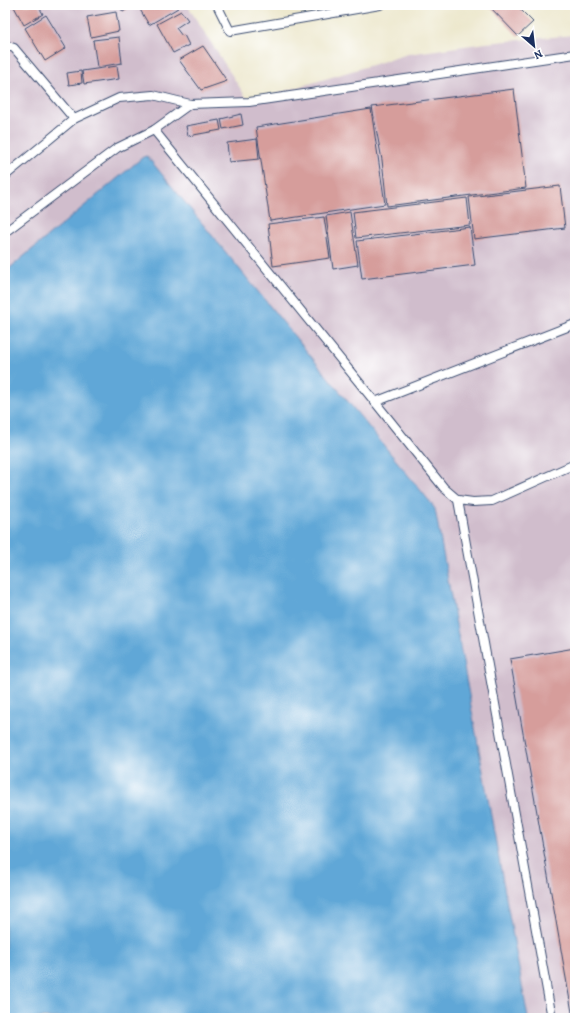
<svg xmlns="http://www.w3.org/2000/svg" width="580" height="1023" viewBox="0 0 580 1023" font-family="Alegreya,serif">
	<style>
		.industrial { fill: #d0bdcc }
		.water { fill: #61a7d7; stroke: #3e6b9a }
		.building { fill: #d69d9b }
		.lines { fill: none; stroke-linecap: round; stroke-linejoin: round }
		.service-casing { stroke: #3a4b6f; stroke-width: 10 }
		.service { stroke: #fff; stroke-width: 8 }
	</style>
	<rect width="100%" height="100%" fill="#fff"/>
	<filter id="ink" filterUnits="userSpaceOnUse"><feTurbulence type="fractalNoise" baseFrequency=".025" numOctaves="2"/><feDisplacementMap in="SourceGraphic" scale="8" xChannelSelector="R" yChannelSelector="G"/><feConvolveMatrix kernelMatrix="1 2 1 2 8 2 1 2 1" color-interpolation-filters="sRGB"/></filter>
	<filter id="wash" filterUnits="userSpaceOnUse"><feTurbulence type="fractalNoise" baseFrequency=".012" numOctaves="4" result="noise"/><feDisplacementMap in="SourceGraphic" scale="16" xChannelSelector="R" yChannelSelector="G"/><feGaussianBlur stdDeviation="0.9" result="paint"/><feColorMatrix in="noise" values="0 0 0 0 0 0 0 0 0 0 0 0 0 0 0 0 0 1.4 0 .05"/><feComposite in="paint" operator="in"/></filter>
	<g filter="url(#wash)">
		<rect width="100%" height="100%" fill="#ede8ce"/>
		<polygon class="industrial" points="5,5 187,5 249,102 408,54 486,43 575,35 575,1018 5,1018"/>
		<polygon class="water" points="147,156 431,503 435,509 528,1018 5,1018 5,272 143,157"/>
		<g id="blocks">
			<g class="building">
				<polygon points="13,5 38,5 43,14 24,25"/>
				<polygon points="119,5 134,5 123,12"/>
				<polygon points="139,5 177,5 178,8 149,25 138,6"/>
				<polygon points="488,5 516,5 533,22 518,36"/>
				<polygon points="181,11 188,20 176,28 182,36 184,35 189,45 173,53 157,24"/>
				<polygon points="116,12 119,31 91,37 87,17"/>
				<polygon points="46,15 66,48 45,61 25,28"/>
				<polygon points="119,37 122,63 97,67 93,40"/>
				<polygon points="203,46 227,81 201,90 179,60"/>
				<polygon points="117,66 119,79 84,84 82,71"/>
				<polygon points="81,71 82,83 69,85 67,73"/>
				<polygon points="514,89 526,188 387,206 382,160 372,107"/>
				<polygon points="371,109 385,204 270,221 256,127"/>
				<polygon points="241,114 243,125 223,129 221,119"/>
				<polygon points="219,120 221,130 188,136 186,126"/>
				<polygon points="257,139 259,159 229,162 227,143"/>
				<polygon points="560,186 565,228 474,239 469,197"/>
				<polygon points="467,198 470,225 356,238 353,212"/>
				<polygon points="350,212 358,265 333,269 326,216"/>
				<polygon points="324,217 330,258 273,266 268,224"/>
				<polygon points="470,227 475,265 362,279 357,241"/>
				<polygon points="575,648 575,1018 573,1018 510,659"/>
			</g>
		</g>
	</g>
	<g filter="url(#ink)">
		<use href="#blocks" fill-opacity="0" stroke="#3a4b6f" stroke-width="1"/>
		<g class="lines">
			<defs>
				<g id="service">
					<polyline points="217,5 230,31 380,5"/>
					<polyline points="5,45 14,48 74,119"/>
					<polyline points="154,130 375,402 444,488 458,500 473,502 492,501 575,464"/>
					<polyline points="5,176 74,119 119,98 153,95 190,104 249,102 575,54"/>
					<polyline points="5,232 117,148 154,130 190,104"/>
					<polyline points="375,402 575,324"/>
					<polyline points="458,500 552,1018"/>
				</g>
			</defs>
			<use href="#service" class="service-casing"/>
			<use href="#service" class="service"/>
		</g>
	</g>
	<rect width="580" height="1023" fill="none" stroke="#fff" stroke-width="20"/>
	<g transform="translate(534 46) rotate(152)" stroke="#ffffff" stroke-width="3" paint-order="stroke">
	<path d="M0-3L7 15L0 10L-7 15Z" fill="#1b2f5e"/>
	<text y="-6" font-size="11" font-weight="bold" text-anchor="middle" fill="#1b2f5e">N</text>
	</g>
</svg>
